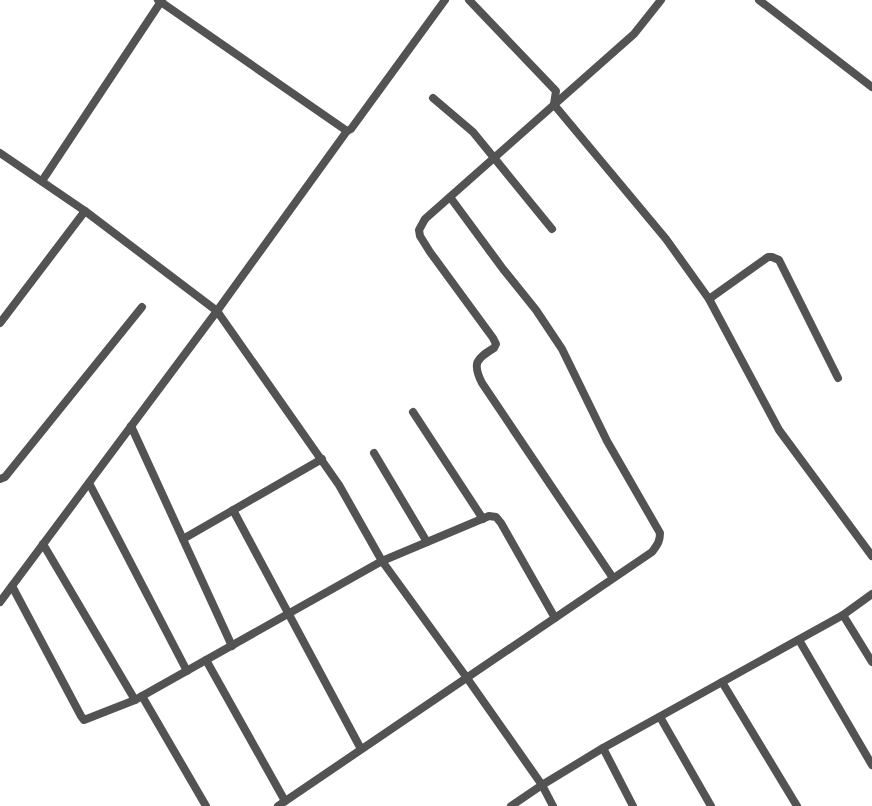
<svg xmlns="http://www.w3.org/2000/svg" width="872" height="806" viewBox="0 0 872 806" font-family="'Sofia Sans Condensed',sans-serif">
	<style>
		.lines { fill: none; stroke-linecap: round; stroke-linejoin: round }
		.street { stroke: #535353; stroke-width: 8 }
	</style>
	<rect width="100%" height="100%" fill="#fff"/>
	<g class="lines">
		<g class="street">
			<polyline points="158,0 347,131 351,129 445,0"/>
			<polyline points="469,0 556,91 554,104 556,107 666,239 709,299 779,430 872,556"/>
			<polyline points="759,0 872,87"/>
			<polyline points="433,98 473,132 552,229"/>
			<polyline points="0,153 85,211 217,311 339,485 382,561 467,678 542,785 553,806"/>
			<polyline points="42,181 162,0"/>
			<polyline points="709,299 768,257 772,257 779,260 838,378"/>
			<polyline points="0,323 85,211"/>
			<polyline points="413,412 483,519"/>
			<polyline points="131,426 232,646"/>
			<polyline points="374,453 427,542"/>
			<polyline points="0,479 5,477 142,307"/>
			<polyline points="89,483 187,671"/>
			<polyline points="233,510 361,749"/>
			<polyline points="183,539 322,459"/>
			<polyline points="43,544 135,700"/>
			<path d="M 613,578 L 482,383 C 472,363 476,359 494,348 L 496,344 L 493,338 L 430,252 L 420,236 L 419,230 L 425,219 L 634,34 L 661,0"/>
			<polyline points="12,586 81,716 84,720 135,700 382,561 489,516 496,517 501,523 555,618"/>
			<polyline points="0,602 217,311 347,131"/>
			<polyline points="843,615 872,662"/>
			<polyline points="799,640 872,765"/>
			<polyline points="206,660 285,801"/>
			<polyline points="722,682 797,806"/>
			<polyline points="142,696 206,806"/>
			<polyline points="660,717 711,806"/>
			<polyline points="603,748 633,806"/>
			<path d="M 278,806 L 652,552 C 657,545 660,542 660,533 L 607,441 L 562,349 L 536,310 L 503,269 L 450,197"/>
			<polyline points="511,806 542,785 603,748 843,615 872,594"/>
		</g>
	</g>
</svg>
